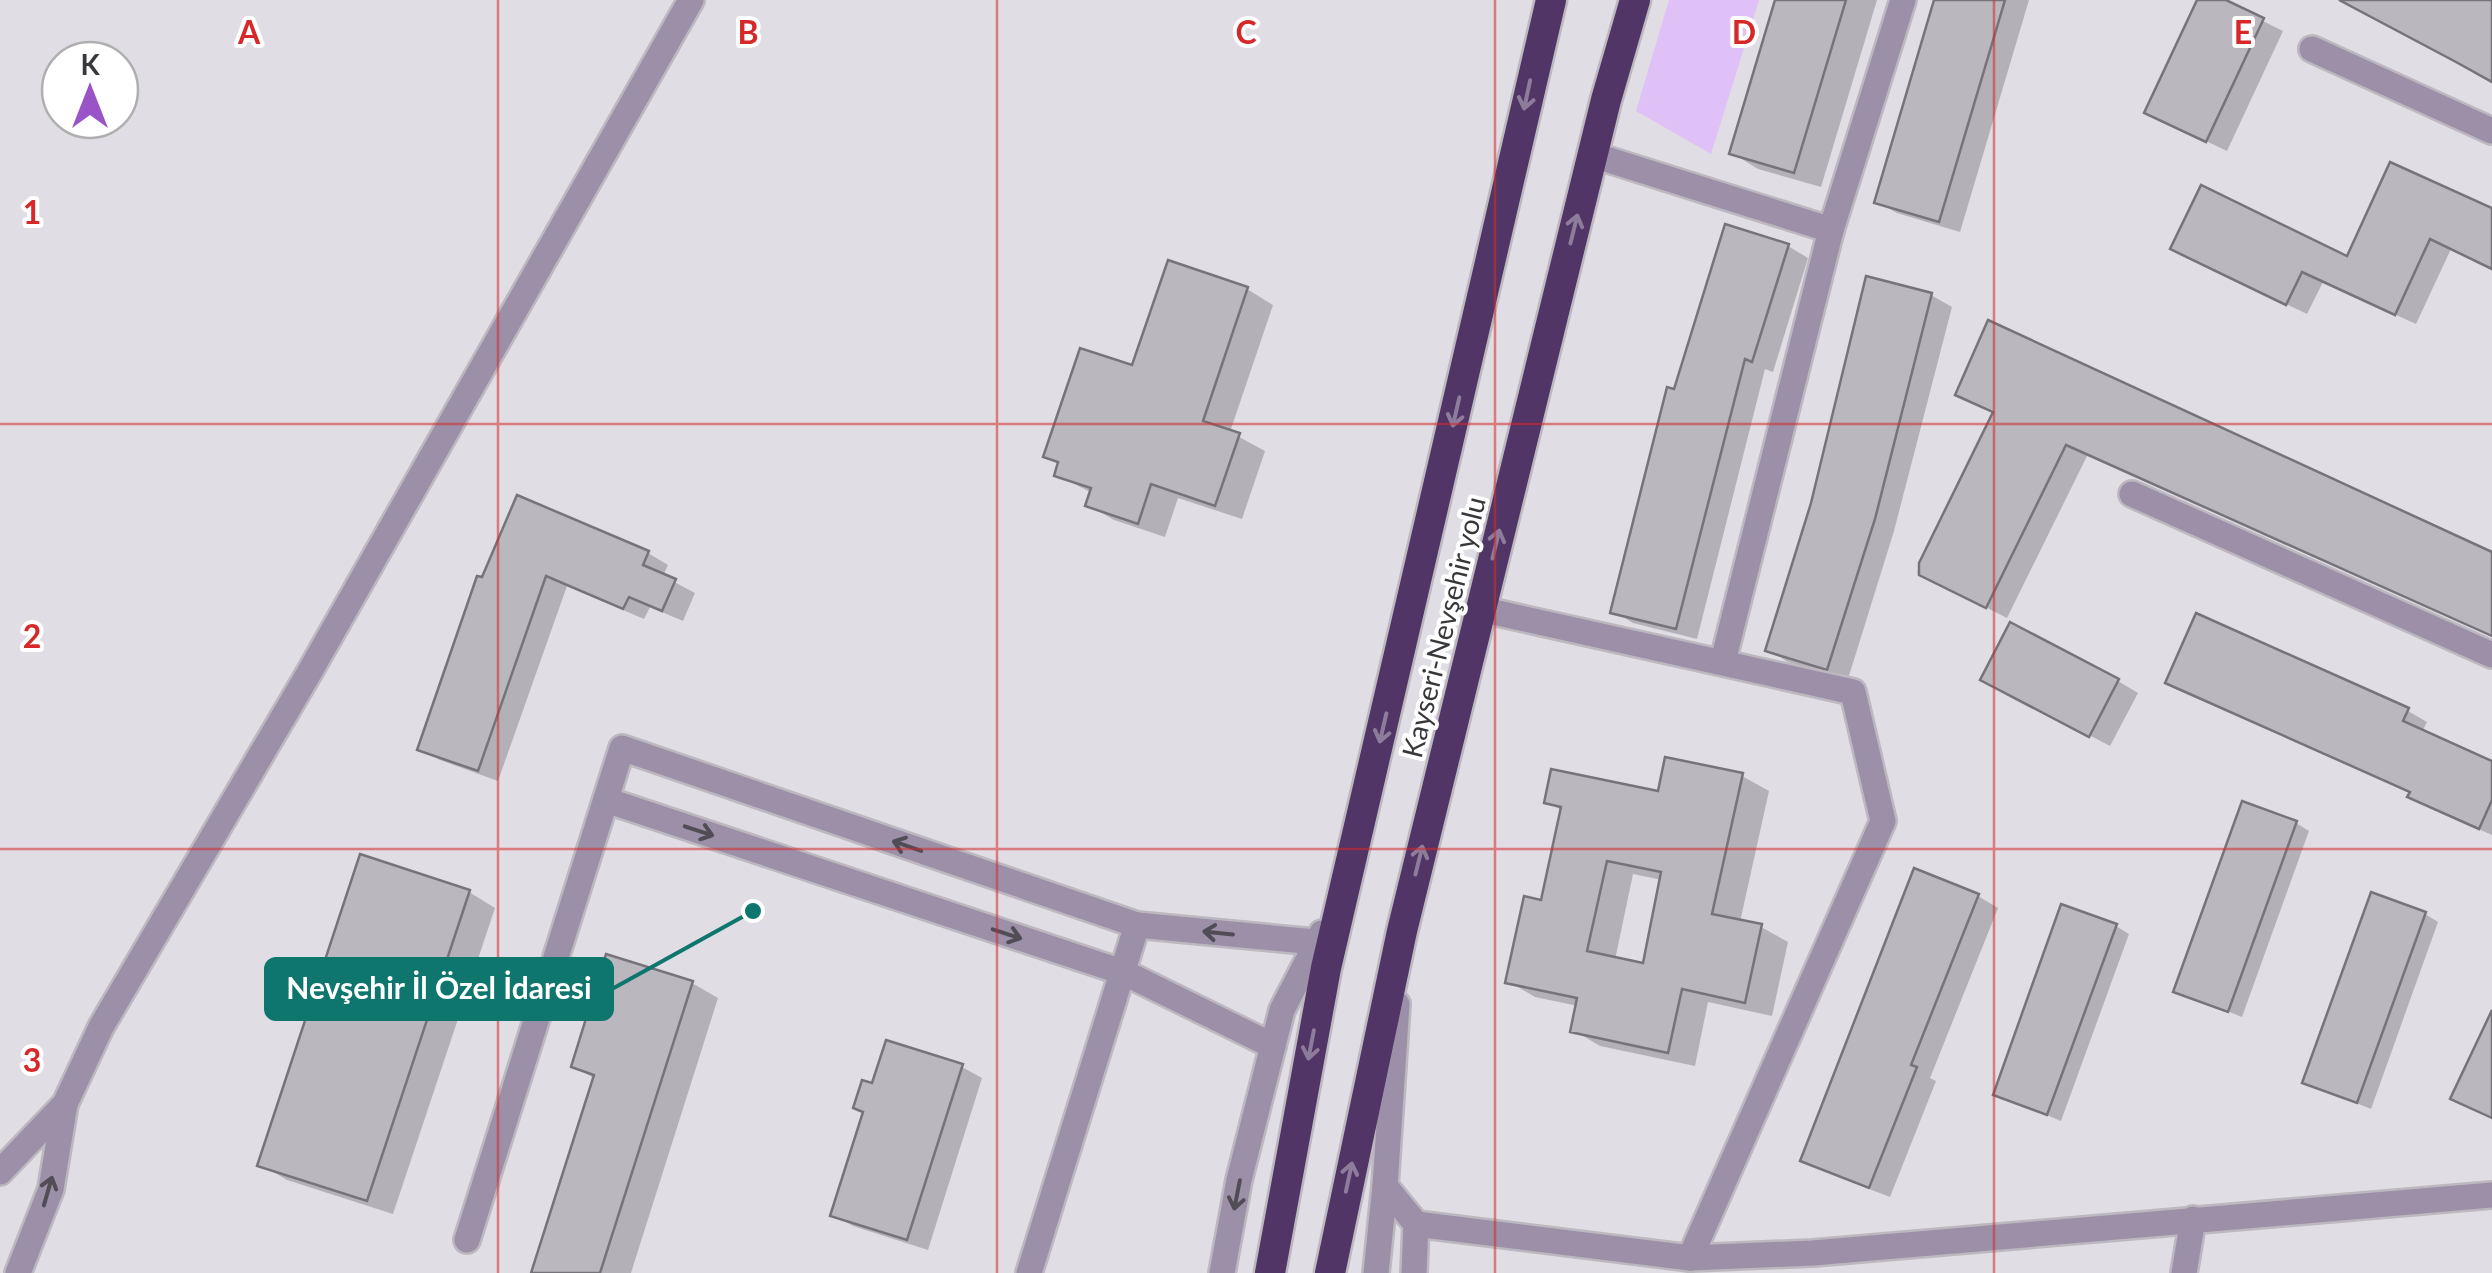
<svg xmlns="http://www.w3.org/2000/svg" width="2492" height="1273" font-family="Lato,sans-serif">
	<rect width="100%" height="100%" fill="#e1dde5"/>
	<path fill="#dfc1f7" d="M1669 0H1759L1711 154 1636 111Z"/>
	<g fill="#0003" fill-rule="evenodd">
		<path d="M1777 0H1877L1821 187 1758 169 1732 153Z"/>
		<path d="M1936 0H2029L1960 232 1897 213 1877 202Z"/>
		<path d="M2199 0H2220L2283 31 2227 151 2168 123Z"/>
		<path d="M2492 211V269L2451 249 2416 324 2323 282 2307 314 2194 260 2348 259Z"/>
		<path d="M1788 246 1808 258 1773 372 1765 369 1697 639 1633 623 1613 611 1676 392Z"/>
		<path d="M1868 279 1931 295 1952 307 1894 531 1848 679 1788 662 1768 650 1813 504Z"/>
		<path d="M1247 289 1273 305 1230 432 1265 451 1242 519 1178 498 1165 537 1114 520 1088 505 1092 493 1057 475 1060 464 1046 456 1134 369Z"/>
		<path d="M1958 394 2492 555V636L2088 454 2007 618 1917 572 1995 413Z"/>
		<path d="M648 553 668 565 663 576 695 593 683 621 650 607 644 619 567 586 498 781 440 760 420 748 479 579Z"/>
		<path d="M2118 681 2138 693 2110 746 2003 690Z"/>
		<path d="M2187 693 2408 711 2427 722 2422 732 2492 763V835L2429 807 2410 796 2412 793Z"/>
		<path d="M1742 776 1769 791 1740 922 1761 927 1788 942 1772 1016 1708 1002 1695 1066 1600 1046 1573 1030 1578 1006 1535 997 1508 981 1543 903 1563 811 1547 802 1660 794ZM1633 874 1662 880 1645 966 1615 960Z"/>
		<path d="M2296 823 2309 831 2242 1017 2176 991Z"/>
		<path d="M469 892 495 908 393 1214 287 1180 260 1164Z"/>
		<path d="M1978 896 1998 908 1930 1078 1936 1081 1890 1197 1823 1171 1803 1160Z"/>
		<path d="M2425 914 2438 922 2371 1109 2305 1082Z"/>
		<path d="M2116 926 2129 934 2061 1121 1996 1094Z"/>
		<path d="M692 983 718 998 631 1273H534L595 1079 574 1066Z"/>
		<path d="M962 1067 982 1078 928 1250 853 1226 833 1215 873 1086Z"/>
	</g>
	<g fill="#bbb7bf" stroke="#77737a" stroke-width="2.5" fill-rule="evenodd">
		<path d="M1775 0H1846L1794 173 1729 154Z"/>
		<path d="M1934 0H2005L1939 222 1874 203Z"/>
		<path d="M2197 0H2226L2264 18 2206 142 2144 113Z"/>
		<path d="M2339 0H2492V82L2456 62Z"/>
		<path d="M2390 162 2492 208V269L2430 239 2395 315 2302 272 2286 305 2170 249 2201 185 2347 256Z"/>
		<path d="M1725 224 1789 244 1752 362 1745 359 1676 629 1610 613 1667 387 1674 389Z"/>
		<path d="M1168 260 1248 287 1203 421 1240 433 1215 506 1151 484 1138 524 1085 506 1091 488 1054 476 1058 462 1043 457 1080 348 1132 365Z"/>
		<path d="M1866 276 1932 293 1875 519 1827 670 1765 651 1811 503Z"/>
		<path d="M1988 320 2492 552V636L2066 445 1986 608 1919 575V563L1993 412 1955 395Z"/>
		<path d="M517 495 649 551 643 565 676 579 662 611 629 597 623 609 546 576 478 771 417 750 477 576 482 577Z"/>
		<path d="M2196 613 2409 708 2403 721 2492 761V800L2479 829 2407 797 2410 792 2165 683Z"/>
		<path d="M2010 622 2119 679 2089 737 1980 680Z"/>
		<path d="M1665 757 1743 773 1712 914 1762 924 1745 1003 1682 989 1668 1053 1570 1032 1577 998 1505 983 1524 896 1541 900 1561 807 1544 803 1551 769 1658 791ZM1607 861 1661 872 1643 963 1587 951Z"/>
		<path d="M2242 801 2297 821 2228 1012 2173 992Z"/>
		<path d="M360 854 470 890 367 1201 257 1166Z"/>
		<path d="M1914 868 1979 894 1911 1065 1917 1067 1869 1188 1800 1161Z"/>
		<path d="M2371 892 2426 912 2357 1103 2302 1083Z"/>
		<path d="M2061 904 2117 924 2047 1115 1993 1095Z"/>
		<path d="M606 954 693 981 600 1273H531L594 1075 571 1067Z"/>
		<path d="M2492 1010V1118L2450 1099Z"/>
		<path d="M886 1040 963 1064 907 1240 830 1216 863 1112 853 1108 862 1080 872 1083Z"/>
	</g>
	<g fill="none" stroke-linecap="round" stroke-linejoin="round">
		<defs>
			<g id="minor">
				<path d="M2312 49 2492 131"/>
				<path d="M1593 155 1831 230"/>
				<path d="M2132 494 2492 655"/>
				<path d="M1480 609 1853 692 1883 821 1690 1258"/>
				<path d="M1723 661 1831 230 1903 0"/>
				<path d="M606 800 1125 973 1273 1046"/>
				<path d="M0 1172 65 1104"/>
				<path d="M1385 1186 1416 1224 1414 1273"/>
				<path d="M1416 1224 1690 1258 1813 1253 2492 1195"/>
				<path d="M467 1240 622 748 1137 925 1315 942"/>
				<path d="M18 1273 51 1189 65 1104 101 1027 309 673 691 0"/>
				<path d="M1029 1273 1137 925"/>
				<path d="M1222 1273 1239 1180 1282 1010 1322 933"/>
				<path d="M1376 1273 1385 1186 1397 1004"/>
				<path d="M2184 1273 2193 1219"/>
			</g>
			<g id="highway">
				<path d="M1270 1273 1326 968 1551 0"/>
				<path d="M1330 1273 1402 931 1606 100 1635 0"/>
			</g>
		</defs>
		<use href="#minor" stroke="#bcb8bf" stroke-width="30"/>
		<use href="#highway" stroke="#bcb8bf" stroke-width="35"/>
		<use href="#minor" stroke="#9c8fa8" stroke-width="25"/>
		<use href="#highway" stroke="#513566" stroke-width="30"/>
	</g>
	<defs><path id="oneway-shaft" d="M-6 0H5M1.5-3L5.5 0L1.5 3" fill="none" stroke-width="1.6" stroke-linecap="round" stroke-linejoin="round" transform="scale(2.5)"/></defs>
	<g stroke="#8e7c9c">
		<use href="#oneway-shaft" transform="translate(1527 95) rotate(102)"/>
		<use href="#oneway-shaft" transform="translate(1574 229) rotate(-76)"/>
		<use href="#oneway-shaft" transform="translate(1456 412) rotate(103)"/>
		<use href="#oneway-shaft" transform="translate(1496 544) rotate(-76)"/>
		<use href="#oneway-shaft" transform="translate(1383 728) rotate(103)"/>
		<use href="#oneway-shaft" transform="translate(1419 860) rotate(-76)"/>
		<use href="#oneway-shaft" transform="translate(1311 1045) rotate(101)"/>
		<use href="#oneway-shaft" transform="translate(1349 1177) rotate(-78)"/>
	</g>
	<g stroke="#514d56">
		<use href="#oneway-shaft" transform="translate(699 831) rotate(18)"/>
		<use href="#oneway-shaft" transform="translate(907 846) rotate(-161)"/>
		<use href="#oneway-shaft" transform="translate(1218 933) rotate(-174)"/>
		<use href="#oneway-shaft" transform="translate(1007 934) rotate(18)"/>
		<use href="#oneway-shaft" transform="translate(48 1191) rotate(-74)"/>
		<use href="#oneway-shaft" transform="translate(1237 1195) rotate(101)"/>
	</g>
	<path fill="none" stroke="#d62828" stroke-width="2.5" stroke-opacity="0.55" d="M498 0V1273M997 0V1273M1495 0V1273M1994 0V1273M0 424H2492M0 849H2492"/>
	<g text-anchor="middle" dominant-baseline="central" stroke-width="8" stroke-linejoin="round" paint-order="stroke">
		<g font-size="28" fill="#38373a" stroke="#fff">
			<text transform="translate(1443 627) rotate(-76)">Kayseri-Nevşehir yolu</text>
		</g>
	</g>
	<g font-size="32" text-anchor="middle" font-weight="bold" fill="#d62828" stroke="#fff" stroke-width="8" stroke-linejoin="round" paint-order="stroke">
		<text x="249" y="44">A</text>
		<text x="748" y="44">B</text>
		<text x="1246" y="44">C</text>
		<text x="1744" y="44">D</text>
		<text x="2243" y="44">E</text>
		<text x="32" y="224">1</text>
		<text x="32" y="648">2</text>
		<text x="32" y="1072">3</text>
	</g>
	<path fill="none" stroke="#0f766e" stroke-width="4" d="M753 911L612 989"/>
	<circle fill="#0f766e" stroke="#fff" stroke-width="4" cx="753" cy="911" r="10"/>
	<rect fill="#0f766e" stroke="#0f766e" stroke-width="4" x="266" y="959" width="346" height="60" rx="10"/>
	<g font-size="30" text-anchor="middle" font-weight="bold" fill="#fff">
		<text x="439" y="999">Nevşehir İl Özel İdaresi</text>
	</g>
	<g transform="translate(90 90)"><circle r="48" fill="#ffffff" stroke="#afafb0" stroke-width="2.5"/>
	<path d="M0-8L18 38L0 25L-18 38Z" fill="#9954c8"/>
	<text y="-15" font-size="28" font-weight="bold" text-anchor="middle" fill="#38373a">K</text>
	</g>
</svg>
